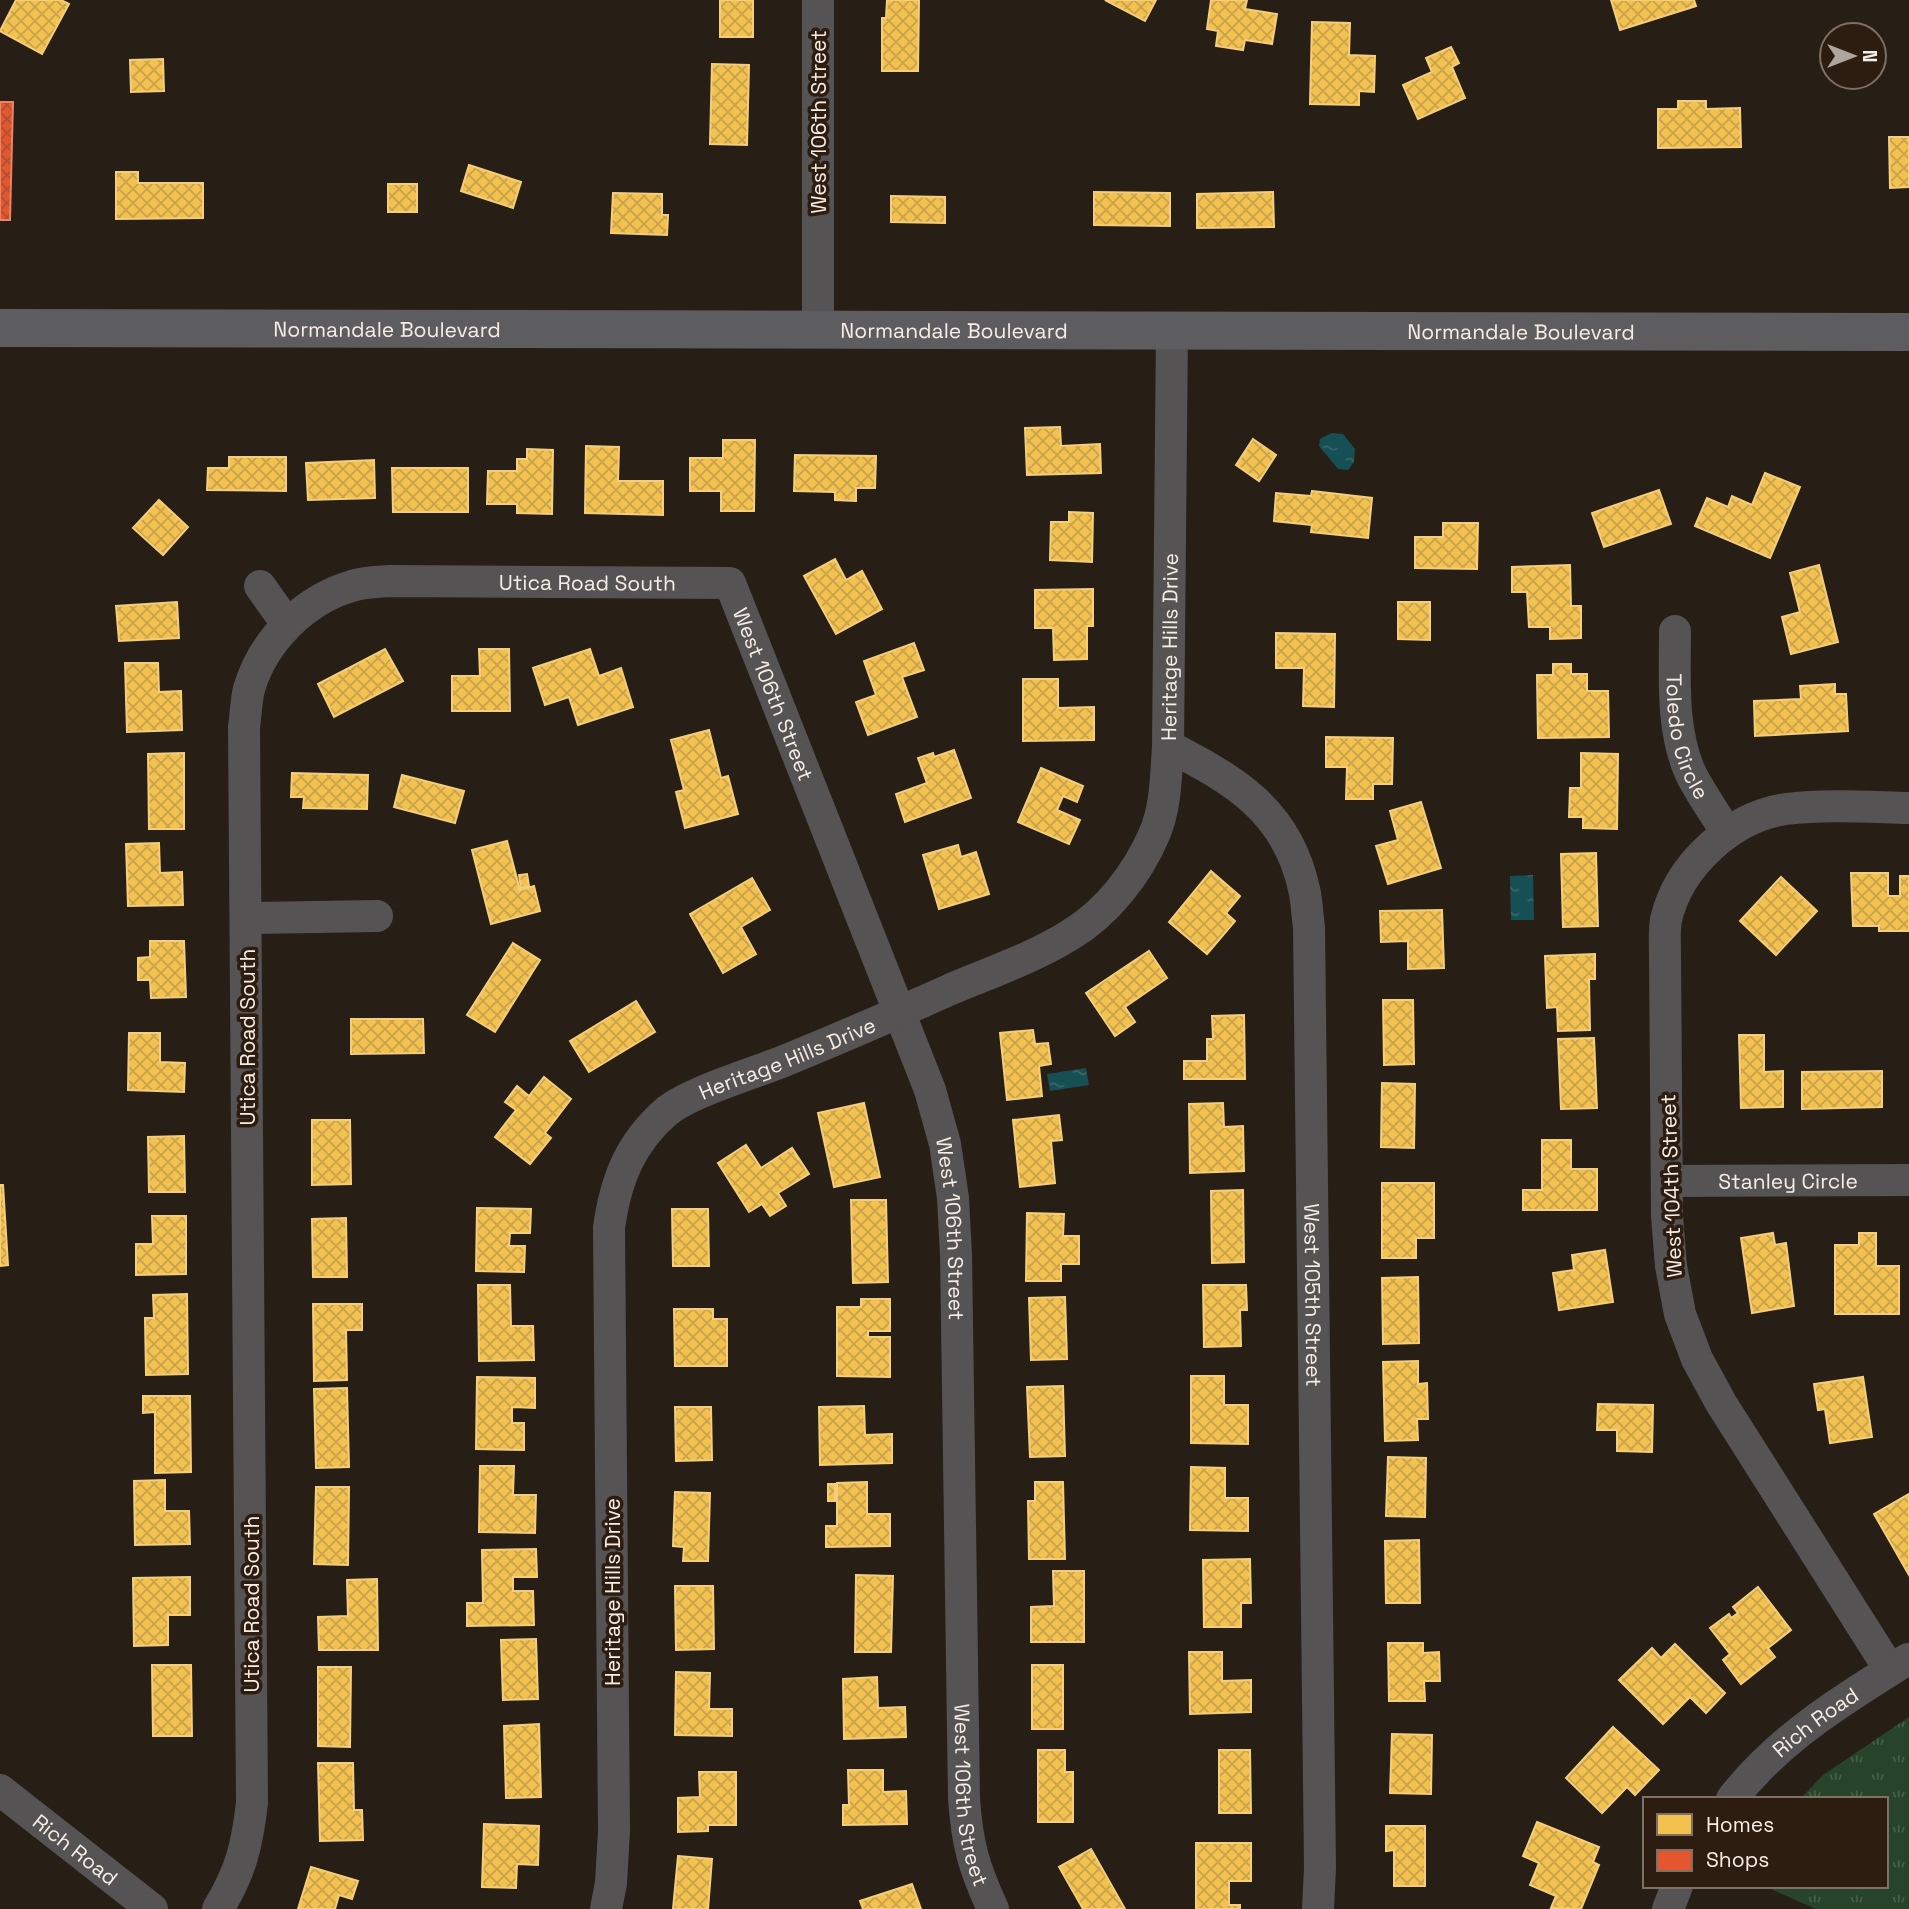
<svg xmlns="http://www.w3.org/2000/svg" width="1909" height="1909" font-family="'Space Grotesk',sans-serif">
	<defs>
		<pattern id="grass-tufts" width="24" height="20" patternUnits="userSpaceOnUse" patternTransform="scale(1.75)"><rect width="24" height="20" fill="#27442a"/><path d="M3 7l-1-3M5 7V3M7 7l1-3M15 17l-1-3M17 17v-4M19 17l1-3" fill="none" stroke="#475f49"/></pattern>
		<pattern id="water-ripples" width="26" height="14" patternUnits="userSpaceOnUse" patternTransform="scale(1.75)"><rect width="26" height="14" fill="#164f54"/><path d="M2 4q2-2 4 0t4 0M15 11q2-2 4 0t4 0" fill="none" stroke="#39696c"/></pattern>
		<pattern id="homes-cross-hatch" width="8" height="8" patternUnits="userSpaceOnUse" patternTransform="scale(1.75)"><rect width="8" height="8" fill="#f2c14e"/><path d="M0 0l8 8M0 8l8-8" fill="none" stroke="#c8a24c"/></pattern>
		<pattern id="shops-cross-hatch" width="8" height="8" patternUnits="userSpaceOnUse" patternTransform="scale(1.75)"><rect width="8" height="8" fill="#e4572e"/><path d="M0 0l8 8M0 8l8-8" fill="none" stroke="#ae5136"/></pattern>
	</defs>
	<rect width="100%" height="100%" fill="#271e16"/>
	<path fill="url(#grass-tufts)" d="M1909 1717V1909H1816L1764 1886H1886V1799H1800L1823 1775Z"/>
	<g fill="url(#water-ripples)">
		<path d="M1331 433 1343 434 1355 449 1354 462 1348 470 1338 469 1319 446 1320 439Z"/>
		<path d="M1533 875 1534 920H1511L1510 876Z"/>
		<path d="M1086 1068 1089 1085 1050 1091 1047 1074Z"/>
	</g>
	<g fill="url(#homes-cross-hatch)" stroke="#f4ce7b" stroke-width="2">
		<path d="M16 0H61L69 4 42 54 0 31Z"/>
		<rect x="720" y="0" width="33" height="37"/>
		<path d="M887 0H919L918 71H882V18H886Z"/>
		<path d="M1105 0H1156L1145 21Z"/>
		<path d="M1211 0H1247L1245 9 1277 14 1272 44 1245 40 1243 50 1216 46 1218 31 1207 29Z"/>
		<path d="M1611 0H1694L1696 6 1620 30Z"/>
		<path d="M1312 22 1350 23 1349 55 1375 56 1374 92 1359 91V105L1310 104Z"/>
		<path d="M1451 47 1459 63 1452 67 1465 98 1418 119 1403 85 1432 72 1426 58Z"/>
		<path d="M163 59 164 91 131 92 130 60Z"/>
		<path d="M712 64 749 65 747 145 710 144Z"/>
		<path d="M1678 101H1706V109L1740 108 1741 147 1658 148V109H1678Z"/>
		<path d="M1889 137H1909V187L1890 188Z"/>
		<path d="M469 165 521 182 513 208 461 191Z"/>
		<path d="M116 172H138V183H203V218L116 219Z"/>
		<rect x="388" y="184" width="29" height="28"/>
		<path d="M1094 192 1170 193V226L1094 225Z"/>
		<path d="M1273 192 1274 227 1197 228V194Z"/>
		<path d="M613 193 662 194V215H668L667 235 611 233Z"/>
		<path d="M891 196 945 197V223L891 222Z"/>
		<path d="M1060 427 1061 446 1100 444 1101 473 1027 475 1025 428Z"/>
		<path d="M1253 439 1276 455 1259 481 1236 465Z"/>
		<path d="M723 440H755L754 511H721V491H690V458H723Z"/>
		<path d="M586 446 619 447 618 481H663V515L585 513Z"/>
		<path d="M527 449 553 450 552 514 517 513V504H487L488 471H517V459H527Z"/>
		<path d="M795 455 876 456 875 488H856V501L835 500V492L794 491Z"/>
		<path d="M229 457H286V491L207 490 208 468H229Z"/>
		<path d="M374 460 375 498 308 500 306 463Z"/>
		<path d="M392 468H468V512H393Z"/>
		<path d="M1765 473 1800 487 1770 558 1695 526 1707 498 1728 507 1732 496 1752 505Z"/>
		<path d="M1659 490 1671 524 1604 547 1592 513Z"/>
		<path d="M1312 491 1372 498 1368 538 1311 532 1312 525 1274 521 1276 493 1311 496Z"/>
		<path d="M159 500 188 527 163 555 133 528Z"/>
		<path d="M1069 512 1093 513 1092 562 1050 560 1051 522H1069Z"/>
		<path d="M1443 523H1478L1477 569 1415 568V537H1443Z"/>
		<path d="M835 559 846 580 862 571 882 609 836 634 804 576Z"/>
		<path d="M1570 565 1571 606H1581V638L1550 639V627H1529L1527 592H1512V567Z"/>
		<path d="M1819 565 1838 642 1791 654 1782 617 1800 612 1790 573Z"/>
		<path d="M1093 589V626H1087V659L1054 660 1053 628H1035V590Z"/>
		<path d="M177 602 179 638 119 641 116 606Z"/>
		<path d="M1398 602H1430V640L1398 639Z"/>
		<path d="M1276 633 1335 634 1334 707 1303 706 1304 668H1276Z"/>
		<path d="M914 643 924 670 902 677 917 717 868 735 856 702 876 695 864 661Z"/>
		<path d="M385 649 403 681 334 717 318 684Z"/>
		<path d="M479 649H509L510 711H452V676H480Z"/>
		<path d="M590 649 599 676 621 668 633 707 578 725 569 697 545 705 533 668Z"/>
		<path d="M125 663H158L159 692 181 691 182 730 127 732Z"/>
		<path d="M1553 664H1571V674H1587V691H1608L1609 737 1538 738 1537 675H1553Z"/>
		<path d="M1023 679H1058V708L1094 707V740L1023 741Z"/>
		<path d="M1835 684V694H1846L1848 731 1755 736 1754 701 1801 699 1800 686Z"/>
		<path d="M709 730 721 778 728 776 738 814 685 828 676 792 684 790 671 740Z"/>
		<path d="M1326 737 1393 738 1392 784H1373V799H1346L1347 767H1326Z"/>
		<path d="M954 750 971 798 905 822 896 794 927 783 918 758 933 753 934 757Z"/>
		<path d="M184 753V829H149L148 754Z"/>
		<path d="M1581 753 1618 754 1617 829 1583 828V817H1569L1570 788H1581Z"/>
		<path d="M1041 768 1083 786 1077 802 1063 796 1057 810 1080 820 1069 844 1018 822Z"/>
		<path d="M292 773 368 775 367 809 303 808 304 797H291Z"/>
		<path d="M402 775 464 791 455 823 394 807Z"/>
		<path d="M1421 802 1441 868 1388 884 1376 846 1398 840 1390 811Z"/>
		<path d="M507 841 520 890 534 886 540 911 491 924 472 850Z"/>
		<path d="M159 843 160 873 182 872 183 905 128 906 126 844Z"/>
		<path d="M958 845 961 857 976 852 989 894 939 909 923 855Z"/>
		<path d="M1596 853 1598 926 1563 927 1561 854Z"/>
		<path d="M1211 871 1240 896 1226 913 1235 921 1207 954 1169 922Z"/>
		<path d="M1851 873H1888V896H1900V876H1909V931H1879V926H1853Z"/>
		<path d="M527 874 529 886 521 888 519 875Z"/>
		<path d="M1781 877 1817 911 1776 955 1740 921Z"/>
		<path d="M752 878 770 910 741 927 756 954 723 973 690 914Z"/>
		<path d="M1442 910 1444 968 1408 969V941L1381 942 1380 911Z"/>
		<path d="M150 941H184L186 997 151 998 150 980H138V958L150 957Z"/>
		<path d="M513 943 540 960 495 1032 467 1015Z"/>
		<path d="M1149 951 1167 978 1125 1007 1135 1022 1115 1036 1086 993Z"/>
		<path d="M1595 954V979H1589L1590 1030 1558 1031 1557 1007 1547 1008 1545 956Z"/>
		<path d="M1383 1000H1413L1414 1064 1384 1065Z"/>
		<path d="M636 1001 655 1032 589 1072 570 1041Z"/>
		<path d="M1244 1015 1245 1079H1184V1061H1207V1039H1213L1212 1016Z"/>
		<path d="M351 1019H423L424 1053 351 1054Z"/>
		<path d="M1033 1030 1035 1044 1048 1043 1051 1064 1039 1066 1042 1096 1007 1100 1000 1033Z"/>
		<path d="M129 1033H160V1062L185 1063 184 1092 128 1090Z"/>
		<path d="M1739 1035H1764V1072L1783 1071V1107L1741 1108Z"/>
		<path d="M1594 1038 1597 1108 1561 1109 1558 1039Z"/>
		<path d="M1882 1071V1107L1802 1109V1072Z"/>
		<path d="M544 1077 571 1099 545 1133 551 1138 530 1164 495 1137 516 1110 505 1102 517 1086 529 1096Z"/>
		<path d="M1382 1083 1415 1084 1414 1148 1381 1147Z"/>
		<path d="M864 1103 880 1177 834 1187 818 1113Z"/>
		<path d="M1223 1103 1224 1127 1243 1126 1244 1171 1190 1173 1189 1104Z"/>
		<path d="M1059 1115 1062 1140 1051 1141 1055 1183 1020 1187 1013 1120Z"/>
		<path d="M312 1120H350L351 1184 312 1185Z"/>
		<path d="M184 1136 185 1192H149L148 1137Z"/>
		<path d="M1542 1140H1571V1169H1597V1210H1523V1190H1542Z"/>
		<path d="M746 1145 761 1168 792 1148 809 1174 778 1193 786 1206 770 1216 762 1204 749 1212 718 1163Z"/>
		<path d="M1382 1183H1434V1238H1416V1258H1382Z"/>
		<path d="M0 1185H3L8 1265 0 1266Z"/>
		<path d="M1243 1190 1244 1262 1212 1263 1211 1191Z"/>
		<path d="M851 1200H886L888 1282 853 1283Z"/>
		<path d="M477 1208 531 1209 530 1233H510L509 1246H525L524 1272 476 1271Z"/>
		<path d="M672 1209H708L709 1266H673Z"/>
		<path d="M1027 1213 1064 1214 1063 1236H1079V1264H1061V1281H1026Z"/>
		<path d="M152 1216H186V1274L136 1275V1244H153Z"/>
		<path d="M346 1218 347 1277H313L312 1219Z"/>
		<path d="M1773 1233 1775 1245 1786 1243 1794 1306 1752 1313 1741 1238Z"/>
		<path d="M1859 1233H1876V1266H1899V1314H1835V1245H1859Z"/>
		<path d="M1605 1250 1613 1302 1559 1310 1553 1273 1574 1270 1572 1255Z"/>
		<path d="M1418 1277 1419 1343 1383 1344 1382 1278Z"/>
		<path d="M478 1285H510L511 1326H533L534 1360 479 1361Z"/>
		<path d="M1203 1285H1246L1247 1310H1240L1241 1346 1204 1347Z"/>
		<path d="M187 1294 188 1374 146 1375 145 1318H154L153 1295Z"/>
		<path d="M1065 1297 1067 1359 1031 1360 1029 1298Z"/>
		<path d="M861 1299H890V1331H868V1337H890V1377L837 1376V1307H861Z"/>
		<path d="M313 1304H362V1330H346L347 1380 314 1381Z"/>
		<path d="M674 1309H713V1319H727V1366H675Z"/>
		<path d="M1418 1361V1384L1427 1383 1428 1419H1417L1418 1440 1385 1441 1383 1362Z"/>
		<path d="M1191 1376H1224V1405H1248V1444L1191 1443Z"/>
		<path d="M477 1377 535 1378V1408L512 1407V1423H524V1450L476 1449Z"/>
		<path d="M1863 1377 1872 1437 1830 1443 1825 1409 1818 1410 1814 1384Z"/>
		<path d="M1063 1386 1065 1456 1030 1457 1027 1387Z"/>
		<path d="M347 1388 349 1467 316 1468 314 1389Z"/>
		<path d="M143 1396H190L191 1472 155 1473V1412L143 1413Z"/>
		<path d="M1598 1404 1653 1405 1652 1452 1617 1451V1430H1597Z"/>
		<path d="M864 1406 865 1435 892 1434V1463L820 1465 819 1407Z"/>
		<path d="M675 1407H711L712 1460 676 1461Z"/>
		<path d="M1388 1457 1426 1458 1425 1517 1386 1516Z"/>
		<path d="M480 1466H514L513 1495H536L535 1533 479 1532Z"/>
		<path d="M1191 1467 1225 1468V1498H1248V1531L1190 1530Z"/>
		<path d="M165 1480V1511H189L190 1544 135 1545 134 1481Z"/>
		<path d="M867 1482V1514H890V1546L826 1547V1526H837V1483Z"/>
		<path d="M1035 1482H1063L1065 1559H1029L1028 1501H1035Z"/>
		<rect x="828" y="1484" width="7" height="17"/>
		<path d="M316 1487H349L348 1565 314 1564Z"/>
		<path d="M675 1492 710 1493 708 1561H683L684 1547 673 1546Z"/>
		<path d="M1909 1494V1575L1874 1514Z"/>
		<path d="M1419 1540 1420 1603H1386L1385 1541Z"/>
		<path d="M536 1549 537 1577H513V1591H533L534 1625 467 1626V1603H483L482 1550Z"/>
		<path d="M1250 1559 1251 1603H1241V1627H1204L1203 1560Z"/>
		<path d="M1053 1571H1084V1642H1031V1607L1054 1606Z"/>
		<path d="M856 1575 893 1576 891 1652H855Z"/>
		<path d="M190 1577V1615H168V1645L134 1646 133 1578Z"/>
		<path d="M377 1579 378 1650H319L318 1617 348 1616 347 1580Z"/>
		<path d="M675 1586H713L714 1649 676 1650Z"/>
		<path d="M1758 1587 1791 1630 1768 1648 1775 1657 1741 1684 1723 1660 1730 1654 1710 1628 1729 1614 1731 1618 1738 1613 1733 1607Z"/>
		<path d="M536 1639 538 1699 503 1700 501 1640Z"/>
		<path d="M1388 1643H1423V1653L1439 1652 1440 1681H1424L1425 1701H1389Z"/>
		<path d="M1675 1644 1725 1693 1706 1713 1690 1697 1663 1724 1619 1680 1652 1648 1661 1658Z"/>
		<path d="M1189 1652H1222V1681L1251 1680V1712L1190 1714Z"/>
		<path d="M152 1665H191L192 1736H153Z"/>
		<rect x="1032" y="1665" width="31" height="64"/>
		<path d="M318 1667H351L350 1747 318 1746Z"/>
		<path d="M676 1672 710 1673 709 1709H732V1736L675 1735Z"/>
		<path d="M877 1677 878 1708 905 1707 906 1737 844 1739 843 1679Z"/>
		<path d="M539 1724 541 1797 506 1798 504 1726Z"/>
		<path d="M1613 1727 1659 1770 1635 1795 1627 1787 1602 1813 1566 1778Z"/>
		<path d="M1392 1734 1432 1735 1431 1794 1390 1793Z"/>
		<path d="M1038 1750H1065V1772H1073V1822H1038Z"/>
		<path d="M1219 1750H1250L1251 1813H1219Z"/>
		<path d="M318 1763H353L354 1810H362L363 1840 320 1841Z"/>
		<path d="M848 1770H883V1792L906 1791 907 1824 843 1825V1805H849Z"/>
		<path d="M699 1772H736V1825H708V1831L678 1832V1798L700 1797Z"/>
		<path d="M1537 1822 1599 1847 1593 1862 1599 1865 1581 1909 1551 1908 1556 1896 1530 1885 1539 1863 1523 1856Z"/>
		<path d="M484 1824 539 1826 538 1865 517 1864 516 1888 482 1887Z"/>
		<path d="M1386 1826H1425V1886H1394V1850L1386 1851Z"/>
		<path d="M1196 1843H1251V1881H1229V1905H1240V1909H1196Z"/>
		<path d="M1091 1849 1125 1909H1083L1059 1867Z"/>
		<path d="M678 1856 712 1859 708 1909H673Z"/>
		<path d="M311 1867 358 1881 352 1899 339 1895 335 1909H298Z"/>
		<path d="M912 1884 921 1909H863L860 1901Z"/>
	</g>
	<path fill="url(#shops-cross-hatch)" stroke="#ea8465" stroke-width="2" d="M0 102H13L10 220H0Z"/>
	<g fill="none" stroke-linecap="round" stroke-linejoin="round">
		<g stroke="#555354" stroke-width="32">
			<path d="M818 0V329"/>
			<path d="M260 586 287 624"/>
			<path id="s1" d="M1675 631C1675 678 1671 728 1690 772 1700 793 1715 813 1727 833"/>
			<path id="s2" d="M1168 746C1234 780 1287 810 1304 889 1307 901 1307 914 1309 927L1320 1868 1318 1909"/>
			<path d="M246 918 377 916"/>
			<path id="s3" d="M1667 1181 1909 1180"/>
			<path d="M1890 1670 1721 1403 1697 1359 1680 1314 1671 1266 1667 1216 1665 957C1665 945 1664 931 1666 920 1678 866 1731 817 1786 809 1826 804 1868 807 1909 808"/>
			<path id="s4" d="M0 1790 152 1909"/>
			<path id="s5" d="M1732 1799C1778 1739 1844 1699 1908 1659"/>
			<path id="s6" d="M218 1909C241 1871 247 1846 252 1803L244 727C246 714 246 701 249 689 263 641 304 600 352 586 364 582 378 582 390 581L730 583 930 1090 945 1144 953 1198 956 1255 964 1798C967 1844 974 1868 993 1909"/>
			<path id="s7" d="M606 1909 611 1883 614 1831 609 1227C616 1179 630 1143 667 1111 689 1093 750 1074 779 1063 836 1040 893 1015 949 990 989 973 1033 958 1070 935 1107 913 1137 874 1154 835 1166 808 1166 775 1168 746L1172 329"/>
			<path d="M1668 1909 1677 1886"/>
		</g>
		<path stroke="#5d5c5e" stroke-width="38" id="s8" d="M0 328 1909 332"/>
	</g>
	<g text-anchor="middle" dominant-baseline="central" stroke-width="7" stroke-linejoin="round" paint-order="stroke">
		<g font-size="21" fill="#f8ede4" stroke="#2d1d10">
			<text transform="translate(818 122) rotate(-90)">West 106th Street</text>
			<text stroke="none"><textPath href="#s8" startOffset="387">Normandale Boulevard</textPath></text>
			<text stroke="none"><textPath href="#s8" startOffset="954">Normandale Boulevard</textPath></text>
			<text stroke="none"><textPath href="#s8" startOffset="1521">Normandale Boulevard</textPath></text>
			<text stroke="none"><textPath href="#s6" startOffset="1614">Utica Road South</textPath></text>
			<text stroke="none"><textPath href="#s7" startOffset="1578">Heritage Hills Drive</textPath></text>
			<text stroke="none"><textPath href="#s6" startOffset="1876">West 106th Street</textPath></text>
			<text stroke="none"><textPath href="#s1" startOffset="107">Toledo Circle</textPath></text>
			<text transform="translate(247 1037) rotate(-90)">Utica Road South</text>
			<text stroke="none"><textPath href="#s7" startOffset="947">Heritage Hills Drive</textPath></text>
			<text stroke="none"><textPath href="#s3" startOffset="121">Stanley Circle</textPath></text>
			<text transform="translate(1671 1186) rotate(-92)">West 104th Street</text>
			<text stroke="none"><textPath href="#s6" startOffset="2443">West 106th Street</textPath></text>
			<text stroke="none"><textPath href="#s2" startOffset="612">West 105th Street</textPath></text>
			<text transform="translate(612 1592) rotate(-90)">Heritage Hills Drive</text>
			<text transform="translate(251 1604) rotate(-90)">Utica Road South</text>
			<text stroke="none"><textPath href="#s5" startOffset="114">Rich Road</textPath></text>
			<text stroke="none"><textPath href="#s6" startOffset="3010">West 106th Street</textPath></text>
			<text stroke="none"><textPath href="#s4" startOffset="96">Rich Road</textPath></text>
		</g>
	</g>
	<rect x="1643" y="1797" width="245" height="91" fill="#2d1d10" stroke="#7e7065" stroke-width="2"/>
	<rect x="1657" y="1814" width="35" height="21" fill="#f2c14e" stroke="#7e7065" stroke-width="2"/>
	<text x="1706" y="1832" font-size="21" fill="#f8ede4">Homes</text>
	<rect x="1657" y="1850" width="35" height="21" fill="#e4572e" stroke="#7e7065" stroke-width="2"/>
	<text x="1706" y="1867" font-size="21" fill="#f8ede4">Shops</text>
	<g transform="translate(1853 56) rotate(90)"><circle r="33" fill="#2d1d10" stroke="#7e7065" stroke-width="2"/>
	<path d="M0-5L12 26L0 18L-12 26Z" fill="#afa59c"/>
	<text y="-10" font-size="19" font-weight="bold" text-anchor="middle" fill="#f8ede4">N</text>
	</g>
</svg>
